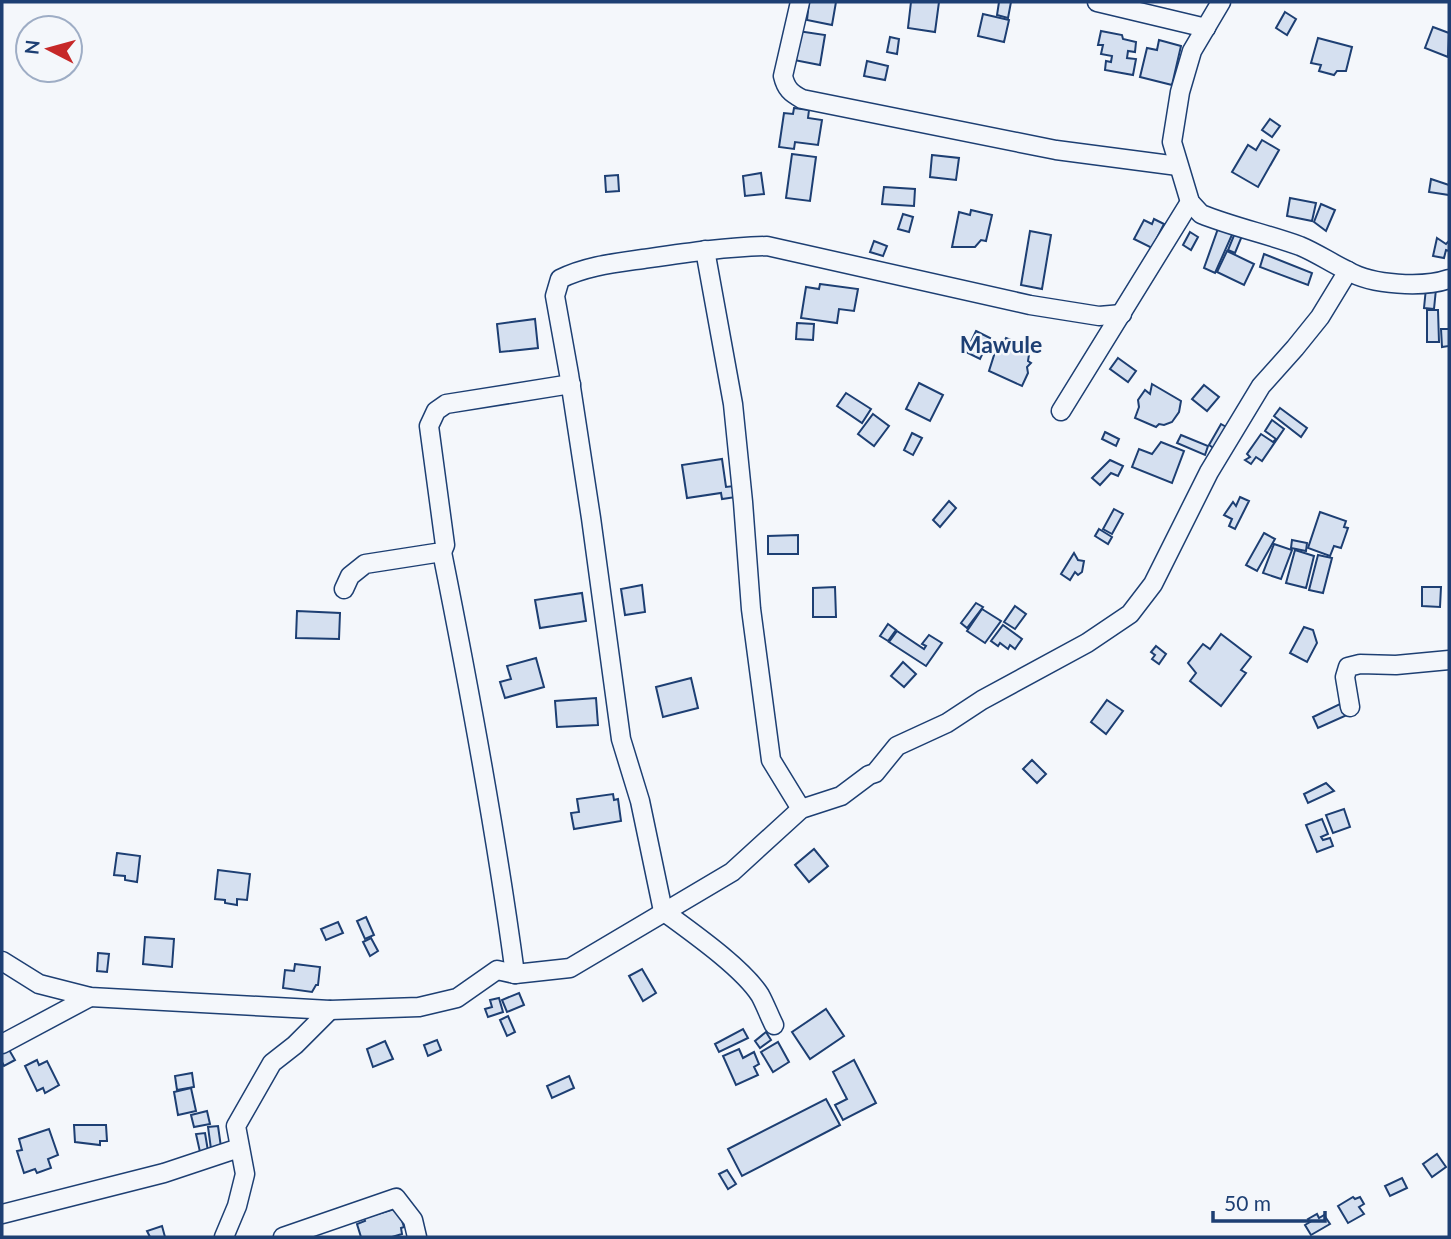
<svg xmlns="http://www.w3.org/2000/svg" width="1451" height="1239" font-family="Lato,sans-serif">
	<rect width="100%" height="100%" fill="#f4f7fb"/>
	<g fill="#d5e0f0" stroke="#1d3f73" stroke-width="2">
		<path d="M809 2H836L832 25 807 20Z"/>
		<path d="M911 2H939L935 32 908 28Z"/>
		<path d="M999 2H1011L1008 18 997 15Z"/>
		<path d="M1285 12 1296 19 1287 35 1276 28Z"/>
		<path d="M983 14 1009 20 1004 42 978 36Z"/>
		<path d="M1433 27 1449 33 1448 57 1425 48Z"/>
		<path d="M798 31 825 35 820 65 794 60Z"/>
		<path d="M1101 31 1122 35 1123 39 1136 42 1135 52 1128 51 1127 58 1136 59 1133 75 1105 70 1106 61 1111 62 1112 56 1101 54 1103 45H1098Z"/>
		<path d="M890 37 899 39 897 54 887 52Z"/>
		<path d="M1318 38 1352 47 1346 71H1337L1334 75 1319 71 1321 65 1311 63Z"/>
		<path d="M1159 40 1181 46 1172 85 1140 77 1147 48 1157 50Z"/>
		<path d="M867 61 888 66 885 80 864 76Z"/>
		<path d="M794 108 809 110 808 118 822 120 818 145 795 142 794 149 779 147 784 113 793 114Z"/>
		<path d="M1270 119 1280 126 1272 137 1262 130Z"/>
		<path d="M1262 140 1279 150 1258 187 1232 172 1248 145 1256 150Z"/>
		<path d="M792 154 816 157 810 201 786 198Z"/>
		<path d="M932 155 959 158 956 180 930 177Z"/>
		<path d="M761 173 764 194 745 196 743 176Z"/>
		<path d="M618 175 619 191 606 192 605 176Z"/>
		<path d="M1431 179 1449 185V195L1429 192Z"/>
		<path d="M884 187 915 189 914 206 882 204Z"/>
		<path d="M1290 198 1316 203 1312 221 1287 216Z"/>
		<path d="M1321 204 1335 210 1326 231 1314 222Z"/>
		<path d="M971 210 992 215 986 241 981 240 975 247H952L959 212 970 215Z"/>
		<path d="M903 214 913 217 909 232 898 229Z"/>
		<path d="M1154 219 1164 224 1152 248 1134 239 1144 220 1152 224Z"/>
		<path d="M1220 223 1235 228 1215 273 1204 268Z"/>
		<path d="M1237 228 1244 231 1235 253 1228 250Z"/>
		<path d="M1030 231 1051 235 1042 289 1021 285Z"/>
		<path d="M1190 232 1198 237 1191 250 1183 245Z"/>
		<path d="M1437 238 1446 244 1449 241V251L1446 250 1444 258 1433 256Z"/>
		<path d="M874 241 887 246 883 256 870 252Z"/>
		<path d="M1227 251 1254 264 1244 285 1217 272Z"/>
		<path d="M1264 254 1312 273 1308 285 1260 267Z"/>
		<path d="M820 284 858 289 854 311 839 309 837 323 801 318 806 287 819 289Z"/>
		<path d="M1426 288 1436 289 1434 309 1424 308Z"/>
		<path d="M1427 310H1438L1439 342H1427Z"/>
		<path d="M535 319 538 348 500 352 497 324Z"/>
		<path d="M797 323 814 324 813 340 796 339Z"/>
		<path d="M1441 329H1449V346L1442 347Z"/>
		<path d="M976 331 990 338 980 359 966 352Z"/>
		<path d="M1006 338 1030 348 1028 361 1031 363 1027 367 1028 373 1022 386 989 371 996 349 1000 351Z"/>
		<path d="M1118 358 1136 371 1128 382 1110 369Z"/>
		<path d="M919 383 943 395 930 421 906 409Z"/>
		<path d="M1152 384 1181 401 1179 412 1172 422 1164 425 1159 424 1156 427 1135 418 1139 407 1138 400 1145 390 1150 394Z"/>
		<path d="M1204 385 1219 397 1207 411 1192 399Z"/>
		<path d="M846 393 871 409 862 423 837 406Z"/>
		<path d="M1280 408 1307 428 1301 437 1274 416Z"/>
		<path d="M873 414 889 426 874 446 858 434Z"/>
		<path d="M1272 420 1284 429 1262 461 1256 457 1251 464 1245 460 1250 457 1247 454 1261 434 1273 442 1276 439 1265 431Z"/>
		<path d="M1221 424 1228 428 1215 449 1209 445Z"/>
		<path d="M1105 432 1119 439 1116 446 1102 439Z"/>
		<path d="M912 433 922 438 913 455 904 450Z"/>
		<path d="M1181 435 1208 446 1205 455 1177 443Z"/>
		<path d="M1161 442 1184 451 1172 483 1132 467 1139 449 1152 454Z"/>
		<path d="M722 459 726 487 734 486 736 497 722 499 721 493 687 498 682 465Z"/>
		<path d="M1110 460 1123 466 1118 476 1111 473 1100 485 1092 478Z"/>
		<path d="M1240 497 1249 501 1235 529 1229 526 1232 519 1224 515 1233 502 1236 506Z"/>
		<path d="M949 501 956 508 940 527 933 520Z"/>
		<path d="M1114 509 1123 514 1112 534 1103 529Z"/>
		<path d="M1320 512 1346 521 1344 527 1348 528 1341 548 1334 546 1330 556 1308 548Z"/>
		<path d="M1099 529 1112 537 1108 544 1095 536Z"/>
		<path d="M1264 533 1275 539 1257 571 1246 565Z"/>
		<path d="M798 535V554H768V536Z"/>
		<path d="M1292 540 1307 543 1306 551 1291 548Z"/>
		<path d="M1274 544 1292 550 1281 579 1263 573Z"/>
		<path d="M1295 550 1314 556 1306 588 1286 583Z"/>
		<path d="M1074 553 1078 560 1084 561 1082 572 1078 575 1075 572 1070 580 1061 574Z"/>
		<path d="M1318 555 1332 558 1323 593 1309 590Z"/>
		<path d="M642 585 645 612 625 615 621 589Z"/>
		<path d="M835 587 836 617H813V588Z"/>
		<path d="M1422 587H1441L1440 607 1422 606Z"/>
		<path d="M582 593 586 621 540 628 535 600Z"/>
		<path d="M976 603 983 607 967 628 961 623Z"/>
		<path d="M1015 606 1026 614 1015 629 1004 622Z"/>
		<path d="M982 609 1001 621 985 643 967 631Z"/>
		<path d="M297 611 340 613 339 639 296 638Z"/>
		<path d="M888 624 896 630 888 641 880 636Z"/>
		<path d="M1003 625 1022 639 1015 649 1010 645 1008 649 1000 643 998 646 991 641Z"/>
		<path d="M1304 627 1313 630 1317 643 1307 662 1290 653Z"/>
		<path d="M897 631 924 649 926 646 922 644 929 635 942 643 926 666 889 642Z"/>
		<path d="M1221 634 1251 657 1241 670 1246 673 1221 706 1190 681 1196 673 1188 663 1203 644 1210 649Z"/>
		<path d="M1156 646 1166 654 1159 664 1152 659 1155 655 1151 652Z"/>
		<path d="M536 658 544 687 505 698 500 682 511 679 507 666Z"/>
		<path d="M903 662 916 674 904 687 891 676Z"/>
		<path d="M691 678 698 708 663 717 656 687Z"/>
		<path d="M596 698 598 725 557 727 555 701Z"/>
		<path d="M1107 700 1123 711 1106 734 1091 722Z"/>
		<path d="M1342 703 1347 715 1318 728 1313 717Z"/>
		<path d="M1032 760 1046 774 1037 783 1023 769Z"/>
		<path d="M1326 783 1334 791 1308 803 1304 794Z"/>
		<path d="M613 794 614 800 618 799 621 821 574 829 571 813 579 812 577 799Z"/>
		<path d="M1344 809 1350 827 1333 833 1326 815Z"/>
		<path d="M1322 819 1328 834 1321 837 1323 840 1330 838 1333 846 1317 852 1306 825Z"/>
		<path d="M814 849 828 866 809 882 795 865Z"/>
		<path d="M117 853 140 856 137 882 125 880V876L114 875Z"/>
		<path d="M218 870 250 874 247 900 237 899V905L225 903V900L215 899Z"/>
		<path d="M366 917 374 935 365 939 357 921Z"/>
		<path d="M338 922 343 933 326 940 321 929Z"/>
		<path d="M145 937 174 939 172 967 143 964Z"/>
		<path d="M371 938 378 951 370 956 363 942Z"/>
		<path d="M98 953 109 954 107 972 97 971Z"/>
		<path d="M295 964 320 967 318 985H316L312 992 283 988 285 970 294 971Z"/>
		<path d="M642 969 656 993 643 1001 629 976Z"/>
		<path d="M519 993 524 1005 507 1012 502 1000Z"/>
		<path d="M499 998 503 1012 488 1017 485 1009 492 1007 490 1000Z"/>
		<path d="M826 1009 844 1036 810 1059 792 1032Z"/>
		<path d="M508 1016 515 1032 507 1036 500 1020Z"/>
		<path d="M743 1029 748 1038 719 1052 715 1044Z"/>
		<path d="M766 1032 771 1040 760 1048 755 1041Z"/>
		<path d="M437 1040 441 1050 428 1056 424 1045Z"/>
		<path d="M385 1041 393 1059 373 1067 367 1049Z"/>
		<path d="M778 1042 789 1062 773 1072 761 1052Z"/>
		<path d="M8 1048 15 1060 4 1066 2 1062V1051Z"/>
		<path d="M739 1049 743 1058 754 1052 759 1064 754 1067 758 1075 736 1085 723 1056Z"/>
		<path d="M37 1060 39 1065 47 1061 59 1085 45 1093 43 1088 37 1091 25 1066Z"/>
		<path d="M854 1060 876 1103 843 1120 835 1105 847 1099 833 1072Z"/>
		<path d="M192 1073 194 1087 177 1090 175 1076Z"/>
		<path d="M569 1076 574 1088 552 1098 547 1086Z"/>
		<path d="M191 1088 196 1111 178 1115 174 1092Z"/>
		<path d="M826 1099 840 1125 742 1176 728 1149Z"/>
		<path d="M207 1111 210 1124 194 1127 191 1115Z"/>
		<path d="M74 1125H106L107 1141H100V1145L75 1142Z"/>
		<path d="M218 1126 221 1147 211 1149 208 1127Z"/>
		<path d="M49 1129 58 1155 48 1159 51 1168 37 1173 35 1169 24 1173 17 1151 22 1150 19 1139Z"/>
		<path d="M205 1133 208 1151 200 1152 196 1134Z"/>
		<path d="M1437 1154 1446 1167 1432 1177 1423 1164Z"/>
		<path d="M727 1170 736 1184 728 1189 719 1174Z"/>
		<path d="M1402 1178 1407 1188 1390 1196 1385 1186Z"/>
		<path d="M1353 1197 1355 1199 1360 1197 1364 1204 1359 1207 1364 1214 1348 1223 1338 1206Z"/>
		<path d="M398 1208 404 1227 401 1228 402 1234 392 1237H361L357 1224 365 1221 364 1218Z"/>
		<path d="M1317 1214 1319 1218 1324 1215 1330 1224 1311 1235 1305 1225 1310 1222 1308 1219Z"/>
		<path d="M162 1226 165 1237H150L147 1231Z"/>
	</g>
	<g fill="none" stroke-linecap="round" stroke-linejoin="round">
		<defs>
			<g id="minor">
				<path d="M800 2 783 76C786 89 791 93 802 99L1056 150 1178 166"/>
				<path d="M1097 2 1206 28"/>
				<path d="M1221 2 1192 51 1180 92 1172 142 1190 202 1201 214C1233 227 1267 234 1300 246 1317 253 1331 263 1348 271 1372 285 1423 288 1449 279"/>
				<path d="M705 250 733 404 743 502 751 609 771 760 801 809"/>
				<path d="M1061 411 1190 202"/>
				<path d="M442 552C470 692 496 832 515 974"/>
				<path d="M344 589 350 576 365 564 442 552 445 545 429 426 436 411 446 404 571 384"/>
				<path d="M1350 707 1345 677 1348 667 1360 664 1396 665 1449 660"/>
				<path d="M2 961 39 984 90 997 330 1010 419 1007 457 998 497 970 515 974 570 968 732 872 801 809 841 796 869 775 875 773 897 746 947 723 982 700 1087 643 1130 614 1153 584 1209 472 1261 386 1295 348 1320 317 1348 271"/>
				<path d="M774 1025C769 1015 765 1004 760 995 742 967 690 931 663 911L640 801 621 739 591 518 569 374 555 296 560 279C586 266 615 263 643 259 685 253 725 247 767 246L1030 305 1099 316 1122 314"/>
				<path d="M2 1044 90 997"/>
				<path d="M2 1214 164 1173 239 1148"/>
				<path d="M224 1237 237 1206 245 1174 236 1126 272 1063 295 1045 330 1010"/>
				<path d="M283 1237 396 1198 413 1220 417 1237"/>
			</g>
		</defs>
		<use href="#minor" stroke="#1d3f73" stroke-width="21"/>
		<use href="#minor" stroke="#f4f7fb" stroke-width="18"/>
	</g>
	<g text-anchor="middle" dominant-baseline="central" stroke-width="5" stroke-linejoin="round" paint-order="stroke">
		<g font-size="23" font-weight="bold" fill="#1d3f73" stroke="#f4f7fb">
			<text x="1001" y="344">Mawule</text>
		</g>
	</g>
	<rect width="1451" height="1239" fill="none" stroke="#1d3f73" stroke-width="7"/>
	<g transform="translate(49 49) rotate(276)"><circle r="33" fill="#f4f7fb" stroke="#9eadc5" stroke-width="2"/>
	<path d="M0-5L12 26L0 18L-12 26Z" fill="#c62828"/>
	<text y="-10" font-size="19" font-weight="bold" text-anchor="middle" fill="#1d3f73">N</text>
	</g>
	<path d="M1213 1211v10h112v-10" fill="none" stroke="#1d3f73" stroke-width="3.5"/>
	<text x="1224" y="1211" font-size="21" fill="#1d3f73" stroke="#f4f7fb" stroke-width="5" paint-order="stroke">50 m</text>
</svg>
